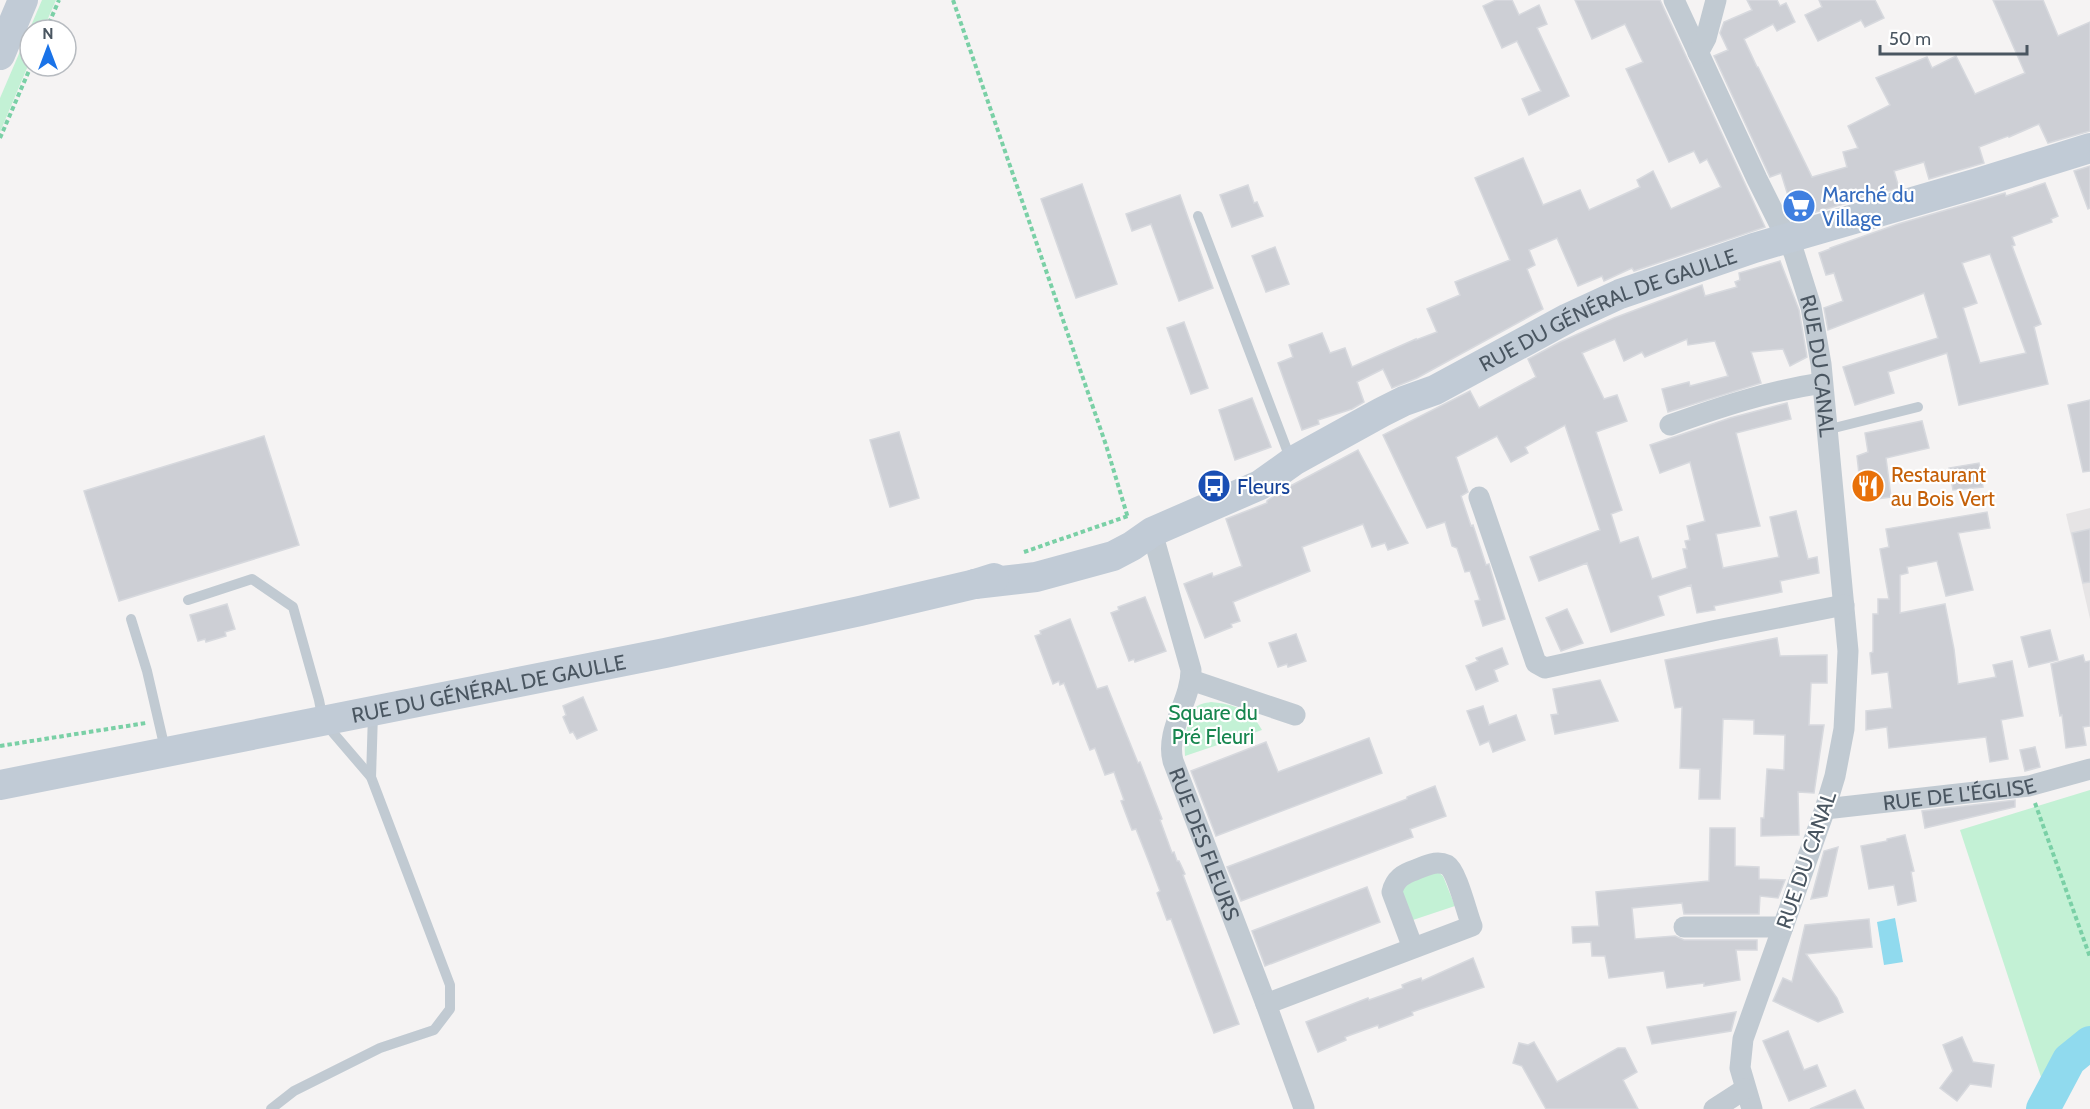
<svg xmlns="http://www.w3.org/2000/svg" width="2090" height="1109" font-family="Cabin,sans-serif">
	<rect width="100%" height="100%" fill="#f5f3f3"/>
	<path fill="#e6e4e5" d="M2090 508V619L2066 514Z"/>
	<g fill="#c3f1d5">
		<path d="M42 0H56L43 30H30V61L0 132V98Z"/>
		<path d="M1211 702C1233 704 1252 710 1262 730L1185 756C1184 743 1186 721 1194 709 1198 704 1205 703 1211 702Z"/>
		<path d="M2090 790V1058L2041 1077 1960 830Z"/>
		<path d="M1437 871 1443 876 1455 906 1413 920 1400 890 1402 885Z"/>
	</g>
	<path fill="#90daee" d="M1895 918 1903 962 1884 965 1877 922Z"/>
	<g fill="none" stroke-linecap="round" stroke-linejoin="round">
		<path stroke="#90daee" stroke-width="34" d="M2043 1109 2069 1060 2090 1043"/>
	</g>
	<g fill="#cdcfd5" stroke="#d7d9de" stroke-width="1.5" fill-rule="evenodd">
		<path d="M1496 0H1512L1519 15 1539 5 1547 24 1537 28 1569 96 1529 115 1522 99 1541 91 1517 41 1502 48 1483 6Z"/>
		<path d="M1575 0H1660L1765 227 1634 271 1632 268 1604 281 1602 276 1578 286 1557 238 1529 250 1535 265 1527 269 1543 309 1417 378 1392 388 1383 369 1357 382 1364 402 1352 409 1318 420 1319 424 1302 430 1278 363 1293 357 1289 345 1322 333 1330 353 1345 348 1352 367 1416 339V340L1437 332 1427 309 1460 295 1455 282 1510 260 1475 178 1523 158 1543 205 1580 190 1589 210 1640 187 1637 180 1653 171 1671 209 1721 187 1707 159 1700 163 1694 151 1669 162 1626 69 1643 62 1625 24 1592 39Z"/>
		<path d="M1747 0H1777L1780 6 1786 3 1795 22 1777 31 1773 24 1744 39 1757 67H1758L1812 177 1847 167 1843 152 1858 148 1848 126 1890 105 1876 78 1927 57 1932 68 1956 56 1975 94 2025 73 1993 0H2043L2058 36 2090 22V131L2048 143 2039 124 2009 137 2008 136 1979 147 1984 163 1929 179 1924 162 1894 171 1899 188 1795 218 1781 173 1770 177 1714 56 1728 50 1720 33 1724 22 1752 10Z"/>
		<path d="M1819 0H1875L1884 18 1865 27 1861 20 1818 41 1805 15 1822 7Z"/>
		<path d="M2090 166V208L2088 209 2074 171Z"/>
		<path d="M2045 183 2058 216 2051 219 2052 222 2012 237 2015 245 2012 246 2041 324 2034 327 2048 384 1959 405 1947 353 1888 372 1894 393 1855 405 1843 367 1938 338 1924 293 1828 330 1824 308 1843 301 1834 273 1826 275 1819 253 1830 249V248L1898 224 2005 193 2006 196ZM1990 254 2026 353 1980 363 1963 308 1977 303 1962 263Z"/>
		<path d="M1082 184 1117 284 1076 298 1041 199Z"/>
		<path d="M1248 185 1254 203 1257 202 1263 216 1232 227 1220 195Z"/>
		<path d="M1180 195 1213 288 1179 301 1151 224 1132 231 1126 214Z"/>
		<path d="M1275 247 1289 284 1266 292 1252 256Z"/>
		<path d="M1780 261 1799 310 1807 357 1790 366 1783 349 1751 352 1761 383 1668 412 1662 389 1689 382 1690 386 1728 376 1715 341 1688 345 1687 339 1645 357 1642 352 1624 361 1615 339 1582 353 1604 399 1617 395 1627 421 1596 432 1622 510 1611 514 1620 543 1638 537 1652 579 1687 568 1683 549H1687L1685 541 1690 540 1687 526 1705 521 1690 462 1660 473 1650 445 1730 418 1787 403 1791 419 1736 433 1760 526 1716 534 1723 568 1779 557 1770 517 1796 511 1808 559 1817 557 1819 573 1780 581 1782 592 1714 606 1715 610 1697 613 1691 585 1658 596 1664 615 1611 632 1587 563 1539 581 1530 557 1600 530 1565 425 1525 447 1528 453 1511 462 1497 436 1456 457 1468 492 1461 496 1471 526 1473 525 1486 565 1489 564 1505 619 1483 626 1475 601 1480 600 1470 571 1465 572 1457 548 1452 546 1445 522 1427 528 1383 435 1470 391 1479 408 1536 377 1528 359 1560 342 1614 318 1702 285 1705 296 1737 287 1735 282 1740 280 1739 273Z"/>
		<path d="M1184 322 1208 388 1191 394 1167 328Z"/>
		<path d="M1252 398 1271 447 1235 460 1219 410Z"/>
		<path d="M2090 400V471L2083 472 2068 405Z"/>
		<path d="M1922 421 1929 448 1886 458 1891 497 1862 501 1857 456 1868 452 1865 433Z"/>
		<path d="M899 432 919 498 890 507 870 440Z"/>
		<path d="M264 436 299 545 119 601 84 491Z"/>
		<path d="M1358 450 1408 543 1388 550 1385 543 1372 547 1363 524 1302 547 1310 571 1233 602 1240 621 1231 624 1232 627 1205 638 1184 584 1212 573 1213 577 1242 566 1226 519 1267 503V501L1281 491Z"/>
		<path d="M1979 463 1983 487 1953 490 1949 468Z"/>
		<path d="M1987 512 1990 528 1958 533 1973 590 1946 596 1937 561 1907 567 1908 573 1900 575V613L1945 604 1954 649 1958 684 1996 677 1993 665 2012 661 2023 716 2001 720 2008 759 1990 762 1986 737 1889 748 1887 727 1866 730V711L1892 708 1888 672 1872 674 1870 653 1873 652V614H1878V599H1889L1880 549 1889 547 1886 529Z"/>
		<path d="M2090 529V582L2083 583 2072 533Z"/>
		<path d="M1145 597 1166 651 1135 662 1134 659 1129 661 1111 613 1119 610 1118 607Z"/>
		<path d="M227 604 235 629 225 632 226 636 206 642 205 639 198 641 190 615Z"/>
		<path d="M1567 609 1583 643 1561 651 1546 618Z"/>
		<path d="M1070 619 1097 689 1107 686 1138 763 1140 762 1162 819 1160 820 1172 853 1174 852 1177 861H1179L1185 874 1183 875 1239 1024 1214 1033 1171 919 1167 920 1157 893 1160 891 1149 862 1136 829 1132 830 1121 801 1124 800 1114 772 1105 775 1095 748 1090 750 1064 683 1060 685 1059 681 1053 684 1035 636 1041 634 1040 631Z"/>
		<path d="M2050 630 2058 660 2029 667 2021 637Z"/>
		<path d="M1296 634 1306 661 1288 667 1287 664 1278 667 1269 643Z"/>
		<path d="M1777 638 1780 656 1827 655V683H1811L1809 725H1824L1814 793 1798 792 1799 835 1761 836V818H1764L1767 769 1784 770 1785 735 1754 734V720L1723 719 1720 799H1699L1700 769 1680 768 1682 707 1675 708 1665 660Z"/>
		<path d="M1502 648 1508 664 1494 670 1498 681 1476 690 1466 666 1478 661 1476 658Z"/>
		<path d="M2083 655 2085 662 2090 661V726L2083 727 2086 745 2066 748 2062 715 2060 716 2051 664Z"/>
		<path d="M1600 680 1618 721 1555 734 1551 715 1558 714 1553 689Z"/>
		<path d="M583 697 597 730 577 739 573 732 570 733 563 717 566 715 563 706Z"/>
		<path d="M1483 706 1489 725 1516 715 1525 740 1493 752 1489 741 1480 745 1467 711Z"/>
		<path d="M1369 738 1382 773 1216 836 1191 771 1266 742 1278 772Z"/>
		<path d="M2035 747 2040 767 2025 771 2020 750Z"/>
		<path d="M1435 786 1446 816 1410 829 1413 837 1241 901 1227 867 1407 799V797Z"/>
		<path d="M2015 800V807L1925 828 1922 811Z"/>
		<path d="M1710 828H1735V866L1759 867V879L1785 880 1778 898 1760 896 1759 914H1684L1682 903 1632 908 1635 939 1675 936 1684 940H1757V950H1736L1740 980 1704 986V983L1667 988 1664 971 1609 978 1605 956H1592L1591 942 1573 943 1572 927 1599 926 1596 892 1709 881Z"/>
		<path d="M1905 835 1914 871 1911 872 1916 901 1898 905 1894 885 1869 889 1861 846 1887 841V839Z"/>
		<path d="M1838 847 1827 896 1811 899 1824 851Z"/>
		<path d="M1367 887 1380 922 1265 966 1252 931Z"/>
		<path d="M1869 919 1872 947 1806 954 1837 998 1843 1012 1818 1022 1773 1001 1783 978 1792 982 1805 925Z"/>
		<path d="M1473 958 1484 987 1412 1012 1413 1015 1379 1028 1378 1025 1345 1037 1346 1040 1318 1052 1306 1022 1368 998 1369 1000 1403 988 1402 985 1412 981 1421 978 1422 981Z"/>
		<path d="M1736 1012 1731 1031 1652 1044 1647 1027Z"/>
		<path d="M1788 1031 1804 1070 1817 1065 1826 1086 1789 1101 1763 1041Z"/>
		<path d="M1962 1037 1973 1062 1994 1065 1991 1087 1970 1084 1957 1101 1940 1088 1953 1071 1943 1045Z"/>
		<path d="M1534 1042 1557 1082 1618 1048H1625L1637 1072 1623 1080 1638 1109H1546L1522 1066 1513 1063 1519 1043 1528 1045Z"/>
		<path d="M1855 1090 1864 1109H1810Z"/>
	</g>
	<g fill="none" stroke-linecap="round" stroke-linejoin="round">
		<g stroke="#7ad0a6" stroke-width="4" stroke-dasharray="4.5 3" stroke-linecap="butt">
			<path d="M953 0 1106 445 1128 518"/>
			<path d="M46 30 59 0"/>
			<path d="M0 138 31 66"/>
			<path d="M1024 552 1128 516"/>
			<path d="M0 746 146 723"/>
			<path d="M2035 803 2090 957"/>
		</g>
		<g stroke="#c1cad2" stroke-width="10">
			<path d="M1198 216 1287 450 1294 458"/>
			<path d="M1826 430 1918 407"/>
			<path d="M188 600 252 579 293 607 319 700 323 721 371 777 450 985V1009L434 1030 380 1048 294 1091 271 1109"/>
			<path d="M131 619 147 671 165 749"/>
			<path d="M371 777 373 714"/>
		</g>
		<g stroke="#c1cad2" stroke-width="21">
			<path id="s1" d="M1674 0 1757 179 1794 253 1811 307 1821 364 1848 651 1844 729 1835 776 1825 809 1743 1039 1740 1068 1752 1109"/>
			<path d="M1698 53 1706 38 1716 0"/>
			<path d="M1670 425C1720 407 1769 391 1822 383"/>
			<path d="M1479 497 1536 663 1545 668 1717 630 1844 605"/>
			<path id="s2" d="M1152 532 1191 670C1191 701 1165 730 1173 761L1266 1004 1304 1108"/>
			<path d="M1191 680 1295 715"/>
			<path id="s3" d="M1825 809 2029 786 2090 769"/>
			<path d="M1684 927H1783"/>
			<path d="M1266 1004 1472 926C1467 914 1457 871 1447 865 1436 860 1424 866 1415 870 1403 874 1395 879 1392 892L1413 948"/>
			<path d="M1714 1109 1745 1089"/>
		</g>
		<g stroke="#c1cbd6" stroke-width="30">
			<path d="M0 55 23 0"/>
			<path id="s4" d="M975 584 1036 577 1113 556 1132 546 1152 532 1260 485 1295 460 1382 412 1404 401 1435 390 1568 318 1620 294 1754 248 1978 183 2090 148"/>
			<path id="s5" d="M0 785 665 653 860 611 975 584 994 578"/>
		</g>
	</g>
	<defs>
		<symbol id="supermarket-disc" viewBox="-11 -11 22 22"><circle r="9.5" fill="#3f7fe0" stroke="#fff"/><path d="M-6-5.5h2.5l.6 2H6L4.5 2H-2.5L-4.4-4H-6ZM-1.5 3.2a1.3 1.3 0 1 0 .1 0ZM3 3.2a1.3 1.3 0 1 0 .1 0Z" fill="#fff"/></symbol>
		<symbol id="bus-disc" viewBox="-11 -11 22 22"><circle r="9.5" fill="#1a4fb4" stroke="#fff"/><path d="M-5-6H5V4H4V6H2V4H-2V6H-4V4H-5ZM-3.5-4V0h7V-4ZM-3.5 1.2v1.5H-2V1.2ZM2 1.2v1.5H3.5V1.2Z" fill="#fff"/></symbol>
		<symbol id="restaurant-disc" viewBox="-11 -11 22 22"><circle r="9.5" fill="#e8710a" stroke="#fff"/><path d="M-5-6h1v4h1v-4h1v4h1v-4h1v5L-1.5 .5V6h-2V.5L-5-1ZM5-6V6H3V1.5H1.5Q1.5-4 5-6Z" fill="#fff"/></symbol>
	</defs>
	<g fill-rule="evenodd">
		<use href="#supermarket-disc" x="1780" y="187" width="38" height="38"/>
		<use href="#bus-disc" x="1195" y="467" width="38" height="38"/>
		<use href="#restaurant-disc" x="1849" y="467" width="38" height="38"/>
	</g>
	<g text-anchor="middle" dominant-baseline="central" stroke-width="4.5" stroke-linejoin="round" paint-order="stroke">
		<g font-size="21" fill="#366cbe" stroke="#fff" text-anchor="start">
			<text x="1822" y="194">Marché du<tspan x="1822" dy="24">Village</tspan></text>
		</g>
		<g font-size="21" fill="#4a5661" stroke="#fff">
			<text stroke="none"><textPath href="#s4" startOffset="696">RUE DU GÉNÉRAL DE GAULLE</textPath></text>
			<text stroke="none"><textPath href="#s1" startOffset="396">RUE DU CANAL</textPath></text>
			<text stroke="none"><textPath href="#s5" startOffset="498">RUE DU GÉNÉRAL DE GAULLE</textPath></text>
			<text stroke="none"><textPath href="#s3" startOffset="135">RUE DE L'ÉGLISE</textPath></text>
			<text stroke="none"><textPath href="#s2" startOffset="326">RUE DES FLEURS</textPath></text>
			<text transform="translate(1806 860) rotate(-71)">RUE DU CANAL</text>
		</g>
		<g font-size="21" fill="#c56008" stroke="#fff" text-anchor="start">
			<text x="1891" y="474">Restaurant<tspan x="1891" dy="24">au Bois Vert</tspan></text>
		</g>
		<g font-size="21" fill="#164399" stroke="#fff" text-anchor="start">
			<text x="1237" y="486">Fleurs</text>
		</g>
		<g font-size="21" fill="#17864f" stroke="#fff">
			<text x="1213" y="712">Square du<tspan x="1213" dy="24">Pré Fleuri</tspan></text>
		</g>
	</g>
	<g transform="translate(48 48)"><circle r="28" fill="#ffffff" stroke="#b7bbc0" stroke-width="1.5"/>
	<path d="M0-4.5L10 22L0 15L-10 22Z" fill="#1a73e8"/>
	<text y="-9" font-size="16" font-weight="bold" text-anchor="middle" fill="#4a5661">N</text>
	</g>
	<path d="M1880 45v9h147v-9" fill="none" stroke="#4a5661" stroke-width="3"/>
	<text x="1889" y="45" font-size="18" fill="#4a5661" stroke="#ffffff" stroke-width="4.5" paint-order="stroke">50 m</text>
</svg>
